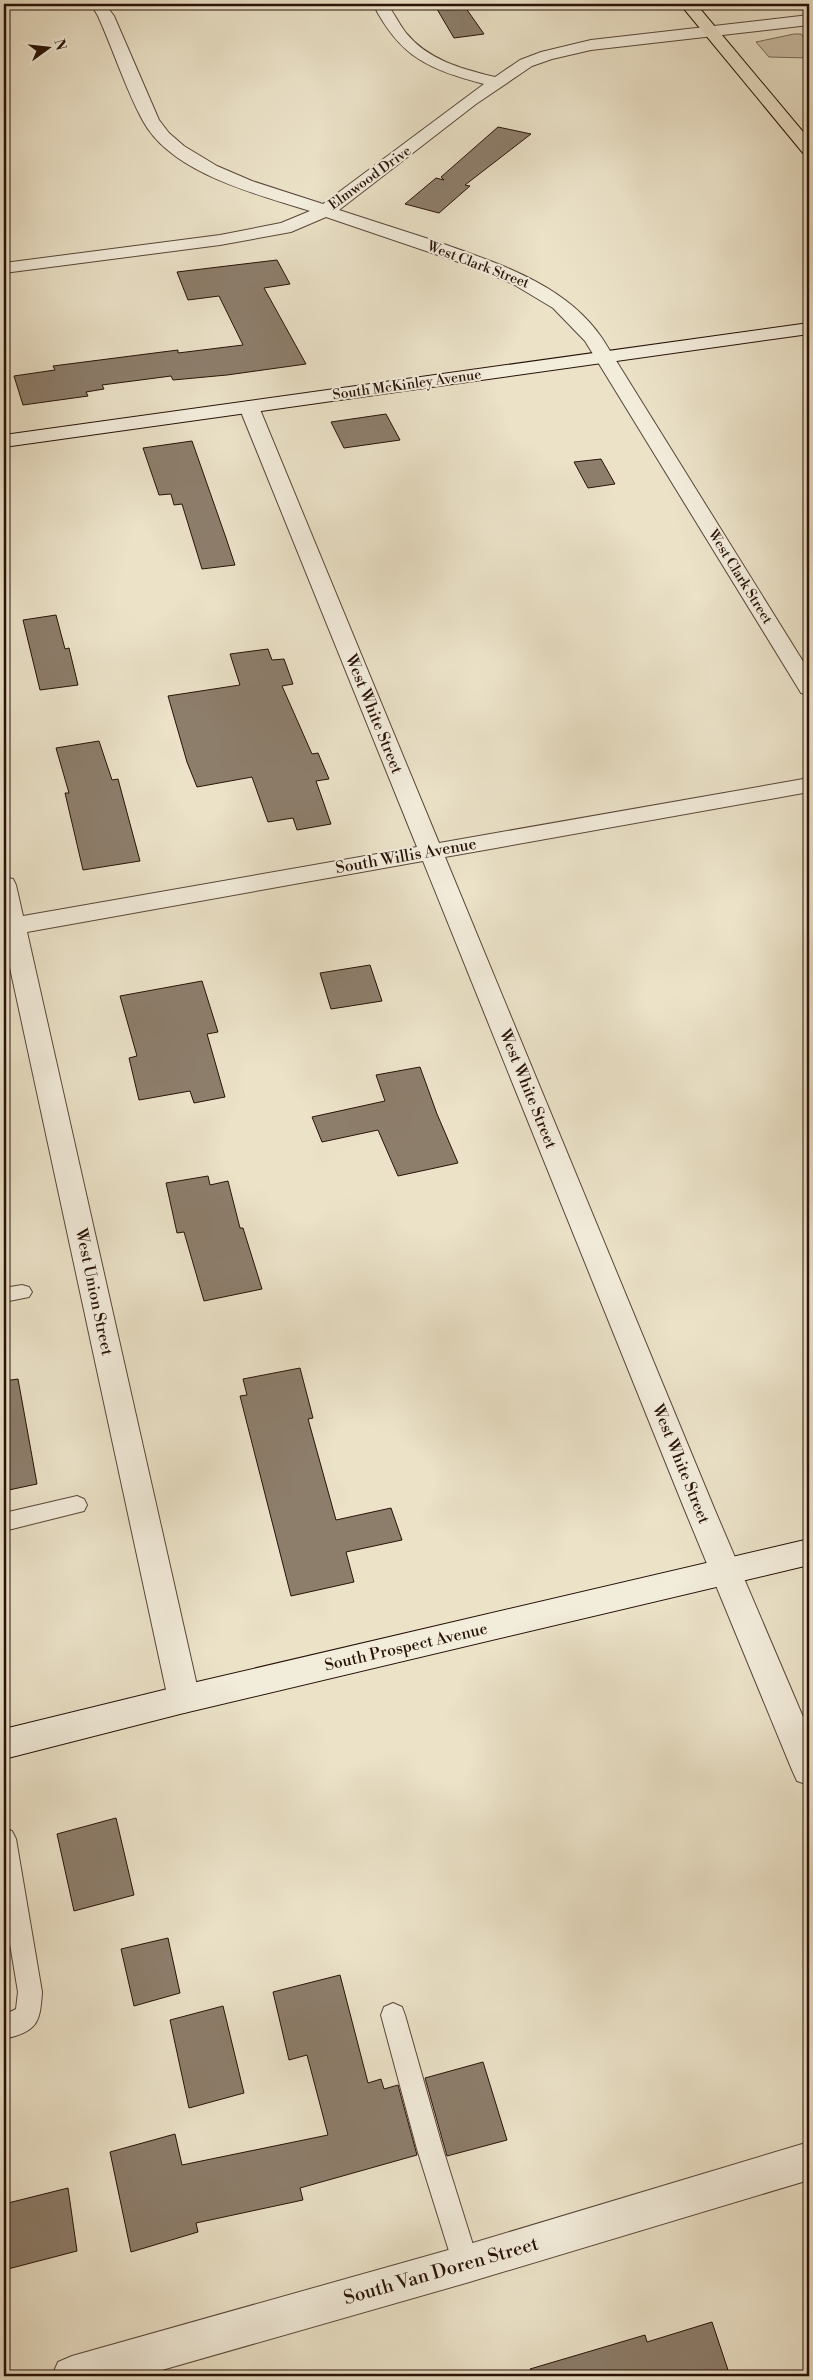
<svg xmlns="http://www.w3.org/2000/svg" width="813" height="2380" font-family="'Libre Bodoni',serif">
	<rect width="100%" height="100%" fill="#ebe2c8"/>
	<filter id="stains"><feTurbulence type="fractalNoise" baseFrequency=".004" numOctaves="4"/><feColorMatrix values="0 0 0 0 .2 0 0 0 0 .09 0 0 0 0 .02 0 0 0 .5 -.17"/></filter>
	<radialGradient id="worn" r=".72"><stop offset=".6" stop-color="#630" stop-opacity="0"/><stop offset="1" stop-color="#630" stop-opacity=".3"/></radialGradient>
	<path fill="#cabfa7" stroke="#796858" d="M794 34H801L809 43V58L769 57 756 42Z"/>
	<g fill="#8d7e6c" stroke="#281208">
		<path d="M434 4H463L484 34 454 38Z"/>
		<path d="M498 127 531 134 465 185 470 186 439 213 405 204 436 178 444 180 441 177Z"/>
		<path d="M277 260 290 284 264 288 306 364 227 375 173 380 171 376 102 385 104 389 86 392 88 396 23 405 14 376 55 370 53 366 178 350V353L243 345 219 296 188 300 177 272Z"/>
		<path d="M386 414 400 440 344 448 331 422Z"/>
		<path d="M192 441 226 538 235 565 202 569 182 504 174 505 171 494 159 495 143 448Z"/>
		<path d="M601 459 615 484 588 488 574 462Z"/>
		<path d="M56 615 65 649 69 648 78 685 40 690 23 620Z"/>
		<path d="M268 649 272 660 284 659 293 684 282 686 312 754 318 753 329 779 316 781 331 824 297 830 293 818 268 822 252 777 197 787 187 762 168 696 240 685 230 654Z"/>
		<path d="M99 741 112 780 118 779 140 861 83 870 65 793H69L56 748Z"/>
		<path d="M370 965 382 1001 331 1009 320 973Z"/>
		<path d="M202 981 218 1032 207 1034 225 1097 194 1103 190 1091 139 1100 129 1058 137 1056 120 996Z"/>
		<path d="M420 1067 437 1114 458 1163 398 1176 378 1130 322 1142 312 1117 385 1101 376 1075Z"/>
		<path d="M208 1176 210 1185 228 1181 240 1228H243L262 1289 204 1301 184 1232 177 1233 166 1183Z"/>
		<path d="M300 1368 313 1418 308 1419 336 1520 391 1508 402 1540 346 1552 354 1582 291 1596 240 1396 247 1395 243 1379Z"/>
		<path d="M18 1379 37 1484 4 1491V1381Z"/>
		<path d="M116 1818 134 1895 74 1911 57 1834Z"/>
		<path d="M168 1938 180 1993 134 2006 121 1949Z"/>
		<path d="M340 1975 368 2083 381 2079 384 2089 398 2085 417 2155 300 2188 303 2200 196 2223 198 2232 131 2252 110 2152 175 2134 182 2165 328 2135 307 2055 289 2060 273 1992Z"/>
		<path d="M223 2006 244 2093 189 2108 170 2020Z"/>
		<path d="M483 2062 507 2140 447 2156 425 2078Z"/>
		<path d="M68 2188 77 2251 4 2270V2204Z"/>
		<path d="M712 2322 730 2376H531L530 2369 645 2335 647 2342Z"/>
	</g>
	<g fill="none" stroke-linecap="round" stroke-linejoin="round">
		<defs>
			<g id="lane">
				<path d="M22 1285 29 1287 32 1292 29 1297 4 1302V1288Z"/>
				<path d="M77 1496 84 1499 87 1505 84 1511 4 1531V1513Z"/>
				<path d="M4 1828 12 1831 16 1839 42 1992C40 2024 37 2031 4 2039V2015L16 2009 18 1992 4 1908Z"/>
				<path d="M393 2003 402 2007 405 2015 443 2149 479 2264 475 2273 466 2277 457 2273 453 2264 417 2149 381 2015 384 2007Z"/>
			</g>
			<g id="street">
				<path d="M91 4H105L114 16 159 120 169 133 184 146 217 166 252 181 323 204 484 84C428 69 400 57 373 4H387C394 13 399 24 406 33 428 60 462 69 495 77L520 60 541 52 591 40 809 15V25L591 50 552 59 532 66 476 104 339 210C373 221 407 232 441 243 499 264 565 284 602 338L809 671V695L801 693 798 688 585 341 553 308 513 284 470 266 326 217 291 232 220 245 4 273V263L220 235 281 223 310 211C257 194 172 174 143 121 126 90 113 49 98 16Z"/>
				<path d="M249 401 256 403 259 407 439 843 809 778V792L445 857 714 1508 809 1731V1785L797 1781 792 1770 684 1508 423 861 27 932 200 1699 196 1709 184 1713 172 1709 168 1699 4 940V877L13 879 16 885 23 916 417 847 239 407 242 403Z"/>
				<path d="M809 2142V2180L466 2283 141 2376H52L58 2362 72 2356 466 2245Z"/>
			</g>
			<g id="secondary">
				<path d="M809 323V334L4 447V435Z"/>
				<path d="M809 1539V1565L184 1713 4 1759V1729L184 1685Z"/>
			</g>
			<path id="primary" d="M680 4H696L809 139V154L803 153Z"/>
		</defs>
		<use href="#lane" stroke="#594638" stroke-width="2"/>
		<use href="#street" stroke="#594638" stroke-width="2"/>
		<use href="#secondary" stroke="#281208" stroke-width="2"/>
		<use href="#primary" stroke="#281208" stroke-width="2"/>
		<use href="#lane" fill="#f2ecdb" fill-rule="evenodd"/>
		<use href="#street" fill="#f2ecdb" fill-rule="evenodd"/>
		<use href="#secondary" fill="#f2ecdb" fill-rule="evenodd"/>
		<use href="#primary" fill="#ebe2c8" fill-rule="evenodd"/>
	</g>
	<g text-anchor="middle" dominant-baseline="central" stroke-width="4" stroke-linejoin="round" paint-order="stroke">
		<g font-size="14" fill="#281208" stroke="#f2ecdb">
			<text transform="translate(370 178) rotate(-36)">Elmwood Drive</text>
			<text transform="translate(478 265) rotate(21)">West Clark Street</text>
			<text transform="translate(407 385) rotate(-8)">South McKinley Avenue</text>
			<text transform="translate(740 577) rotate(58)">West Clark Street</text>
		</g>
		<g font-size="16" fill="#281208" stroke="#f2ecdb">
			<text transform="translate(374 714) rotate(68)">West White Street</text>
			<text transform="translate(406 856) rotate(-10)">South Willis Avenue</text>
			<text transform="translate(528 1089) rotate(68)">West White Street</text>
			<text transform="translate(94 1292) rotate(78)">West Union Street</text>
			<text transform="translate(681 1464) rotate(68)">West White Street</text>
			<text transform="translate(406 1647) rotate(-13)">South Prospect Avenue</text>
		</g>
		<g font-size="19" fill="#281208" stroke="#f2ecdb">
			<text transform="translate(441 2271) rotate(-16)">South Van Doren Street</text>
		</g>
	</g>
	<rect width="813" height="2380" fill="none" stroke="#ebe2c8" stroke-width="20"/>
	<rect x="5" y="5" width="803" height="2370" fill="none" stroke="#281208" stroke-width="2.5"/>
	<rect x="10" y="10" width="793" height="2360" fill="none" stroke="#281208"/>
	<g transform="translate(48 48) rotate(75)" stroke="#f2ecdb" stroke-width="4" paint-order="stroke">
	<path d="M0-4L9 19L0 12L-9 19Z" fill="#281208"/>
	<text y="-8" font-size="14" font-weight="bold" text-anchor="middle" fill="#281208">N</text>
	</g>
	<rect width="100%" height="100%" filter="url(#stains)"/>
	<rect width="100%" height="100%" fill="url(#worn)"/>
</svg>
